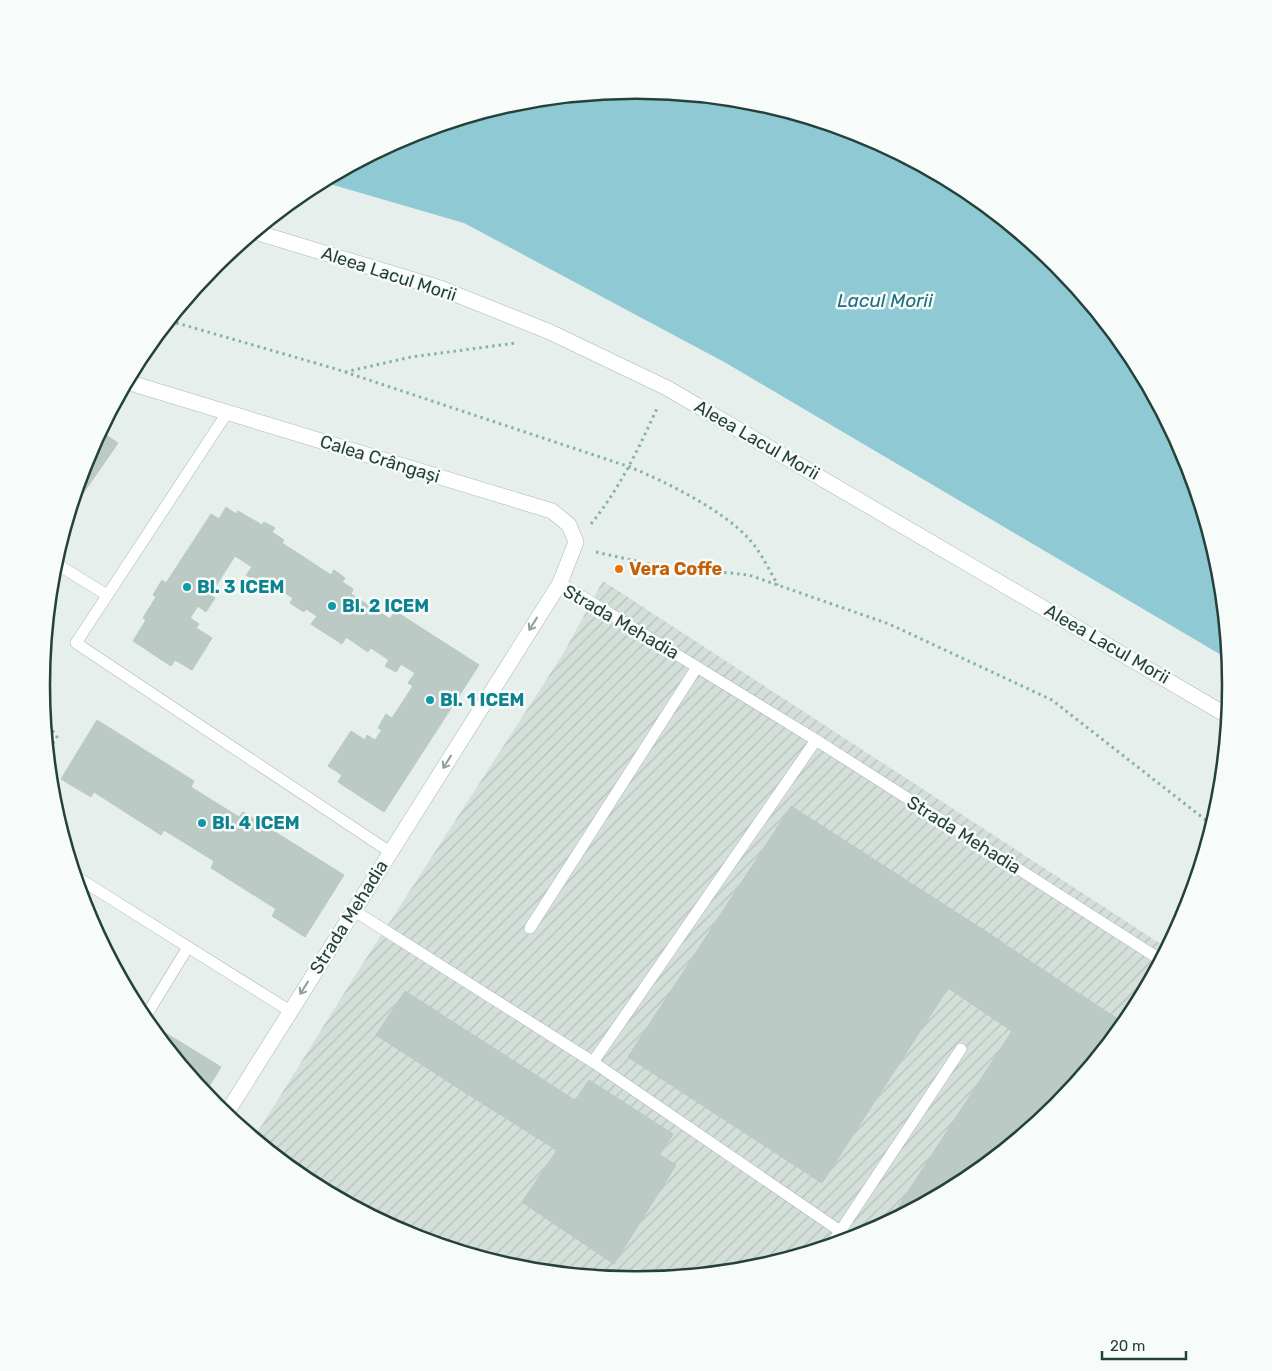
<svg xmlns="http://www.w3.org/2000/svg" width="1272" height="1371" font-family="Rubik,sans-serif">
	<defs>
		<pattern id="industrial-furrows" width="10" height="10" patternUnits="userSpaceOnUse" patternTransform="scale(1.25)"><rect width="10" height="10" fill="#d4dfda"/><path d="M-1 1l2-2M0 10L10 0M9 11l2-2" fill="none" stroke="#b6c1bc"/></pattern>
	</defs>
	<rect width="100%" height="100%" fill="#e6efeb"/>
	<path fill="url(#industrial-furrows)" d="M603 581 1167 948 1130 1016 1056 1106 966 1180 863 1235 752 1269 636 1280 520 1269 408 1235 305 1180 254 1138 356 974 563 654Z"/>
	<path fill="#8ec9d4" d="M636 91 752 102 864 136 967 191 1057 265 1131 355 1186 458 1219 570 1228 659 726 363 464 223 323 182 409 136 520 102Z"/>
	<g fill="#bbcac4" stroke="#b8c9c2">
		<path d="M102 432 118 443 82 495 76 492 87 458Z"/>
		<path d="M226 507 236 514 238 511 262 525 264 522 275 528 272 532 284 540 282 543 302 556 280 590 264 580 261 584 246 575 252 567 235 556 210 595 215 598 206 612 198 606 190 618 199 624 196 628 212 638 192 670 175 660 171 666 133 641 146 620 143 618 156 597 153 595 162 580 166 583 211 514 219 519Z"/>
		<path d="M302 556 331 575 334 570 345 578 342 582 353 589 351 594 390 619 368 652 346 637 342 644 311 624 317 616 306 609 304 612 290 603 293 598 280 590Z"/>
		<path d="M395 611 479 665 384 812 338 782 342 775 328 766 351 731 365 740 367 735 375 740 382 730 378 728 386 714 392 718 413 686 408 683 415 673 401 664 396 672 385 666 389 660 371 648Z"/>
		<path d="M97 720 194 781 191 787 239 817 243 812 344 875 305 937 272 916 276 909 211 868 214 861 164 830 161 835 94 792 91 797 61 779Z"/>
		<path d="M791 806 985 931 822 1183 628 1057Z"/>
		<path d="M985 931 1072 989 1034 1046 948 988Z"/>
		<path d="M1072 989 1124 1023 1056 1106 966 1180 937 1196Z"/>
		<path d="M405 991 506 1056 477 1100 376 1035Z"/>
		<path d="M1012 1031 1034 1046 937 1196 889 1221Z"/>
		<path d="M164 1032 221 1067 205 1093 160 1038Z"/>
		<path d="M506 1056 676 1165 649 1208 477 1100Z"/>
		<path d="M589 1080 673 1134 659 1155 575 1101Z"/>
		<path d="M557 1150 649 1208 614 1264 522 1202Z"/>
	</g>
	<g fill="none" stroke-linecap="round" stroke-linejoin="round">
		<defs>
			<g id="service">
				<path d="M227 413 76 643 390 852"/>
				<path d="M55 563 107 595"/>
				<path d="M560 583 816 740 1161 960"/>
				<path d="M75 876 290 1011"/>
				<path d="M353 910 593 1062 840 1231"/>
				<path d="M530 928 697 667"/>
				<path d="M144 1019 188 947"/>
				<path d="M593 1062 816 740"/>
				<path d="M831 1245 961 1049"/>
			</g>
			<path id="pedestrian" d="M255 232 440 288 550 332 667 388 1228 716"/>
			<path id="tertiary" d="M127 382 552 511 569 525 576 542 560 583 226 1114"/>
		</defs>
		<use href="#service" stroke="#a8b8b2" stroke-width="12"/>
		<use href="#pedestrian" stroke="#a8b8b2" stroke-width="16"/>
		<use href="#tertiary" stroke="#a8b8b2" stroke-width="16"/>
		<g stroke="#86b3a5" stroke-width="3" stroke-dasharray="2.5 4" stroke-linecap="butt">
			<path d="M170 321 336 369 630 467C666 482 723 510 749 539 761 552 769 570 778 585"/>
			<path d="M345 372 411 357 516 343"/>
			<path d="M591 524C620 488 639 448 658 406"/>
			<path d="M596 552 654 565 749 575 889 624 1052 700 1212 825"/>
			<path d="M45 720 57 737 48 751"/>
		</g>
		<use href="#service" stroke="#fff" stroke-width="11"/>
		<use href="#pedestrian" stroke="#fff" stroke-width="15"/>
		<use href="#tertiary" stroke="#fff" stroke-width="15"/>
	</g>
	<defs><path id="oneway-shaft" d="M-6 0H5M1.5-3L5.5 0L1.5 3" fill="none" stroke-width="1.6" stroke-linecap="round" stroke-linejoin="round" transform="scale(1.25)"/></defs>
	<g stroke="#92a09c">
		<use href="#oneway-shaft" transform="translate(533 624) rotate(122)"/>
		<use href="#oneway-shaft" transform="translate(447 762) rotate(122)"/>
		<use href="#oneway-shaft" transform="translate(304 988) rotate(122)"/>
	</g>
	<circle fill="#e8710a" stroke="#f7fbf9" stroke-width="2" cx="619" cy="569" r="5"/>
	<g fill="#0f9aa8" stroke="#f7fbf9" stroke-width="2">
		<circle cx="187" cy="587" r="5"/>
		<circle cx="332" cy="606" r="5"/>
		<circle cx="430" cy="700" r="5"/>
		<circle cx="202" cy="823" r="5"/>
	</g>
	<g text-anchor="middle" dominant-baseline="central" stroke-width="5" stroke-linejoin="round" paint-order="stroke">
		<g font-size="18" fill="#24423a" stroke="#f7fbf9">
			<text transform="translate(389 274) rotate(18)">Aleea Lacul Morii</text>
			<text transform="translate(757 440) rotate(30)">Aleea Lacul Morii</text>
			<text transform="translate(380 459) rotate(17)">Calea Crângași</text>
			<text transform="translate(621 622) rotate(30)">Strada Mehadia</text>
			<text transform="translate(1107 644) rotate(30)">Aleea Lacul Morii</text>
			<text transform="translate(964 835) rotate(32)">Strada Mehadia</text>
			<text transform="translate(349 917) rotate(-58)">Strada Mehadia</text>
		</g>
		<g font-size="18" font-weight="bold" fill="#c56008" stroke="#f7fbf9" text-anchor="start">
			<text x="629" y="569">Vera Coffe</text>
		</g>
		<g font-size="18" font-weight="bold" fill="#0d838f" stroke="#f7fbf9" text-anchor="start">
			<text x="197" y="587">Bl. 3 ICEM</text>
			<text x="342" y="606">Bl. 2 ICEM</text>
			<text x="440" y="700">Bl. 1 ICEM</text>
			<text x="212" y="823">Bl. 4 ICEM</text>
		</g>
		<g font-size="19" font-style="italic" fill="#1c6f80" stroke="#f7fbf9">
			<text x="885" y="300">Lacul Morii</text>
		</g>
	</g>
	<path d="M0 0H1272V1371H0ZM50 685a586 586 0 1 1 1172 0a586 586 0 1 1-1172 0Z" fill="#f7fbf9" fill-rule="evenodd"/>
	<path fill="none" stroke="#24423a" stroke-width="2.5" d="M50 685a586 586 0 1 1 1172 0a586 586 0 1 1-1172 0Z"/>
	<path d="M1102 1351v8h84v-8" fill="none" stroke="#24423a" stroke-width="2.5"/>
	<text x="1110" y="1351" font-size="15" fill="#24423a" stroke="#f7fbf9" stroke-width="4" paint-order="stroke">20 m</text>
</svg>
